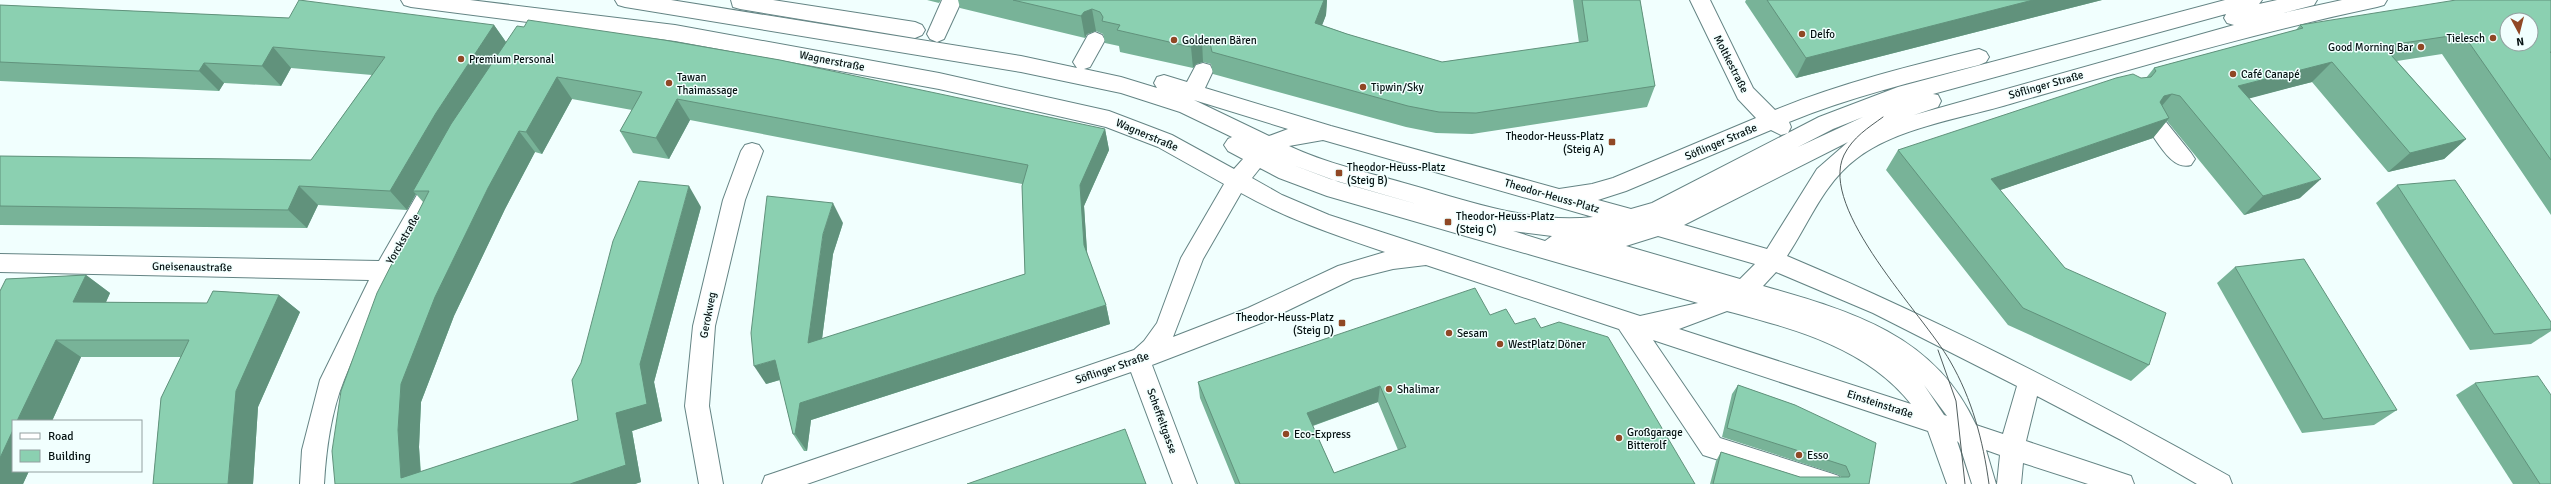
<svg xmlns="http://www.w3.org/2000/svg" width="2551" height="484" font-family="Signika,sans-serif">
	<rect width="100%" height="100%" fill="#f1fffe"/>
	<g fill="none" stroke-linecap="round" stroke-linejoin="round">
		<defs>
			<g id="minor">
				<path d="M401 0H470L675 25 939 73 1109 111 1172 135 1234 169 1243 159 1228 151 1224 145 1228 139 1232 137 1180 112 1121 93 1021 72 625 7 618 5 615 0H671L1021 56 1077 68 1073 62 1088 35 1095 32 1102 35 1105 40 1090 67 1084 69 1121 77 1157 88 1154 83 1157 77 1164 75 1187 82 1196 65 1203 63 1210 65 1213 71 1205 88 1331 126 1559 189 1592 184 1613 178 1756 118 1738 99 1690 0H1710L1753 88 1775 110C1841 83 1910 66 1979 49L1986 52 1989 57 1986 62 1979 65C1915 81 1850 97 1789 122L1791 127 1788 133 1819 117 1898 87 2225 0H2262L2259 4 2277 0H2317L2314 5 2283 13 2342 0H2387L2384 5 2377 7C2250 34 2127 70 2003 106 1957 119 1894 129 1856 159 1823 184 1809 223 1787 256 1939 320 2085 395 2229 476L2232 484H2197L2121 440 2037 396 2026 441 2131 476 2134 484H2088L2023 463 2021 484H1997L2000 455 1986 450 1996 484H1972L1959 443 1957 441 1971 484H1947L1928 431 1653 340 1720 438 1830 473 1839 476 1842 484H1794L1703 455 1619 329 1426 265 1393 269 1353 279 1264 322 1152 365 1197 484H1173L1131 372 807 484H762L765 476 774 473 1134 350 1144 341 1157 323 1181 258 1224 184 1158 147 1106 127 939 89 675 41 411 7 404 5ZM2226 14 2224 18 2227 23 2234 25 1914 115 1938 107 1941 101 1938 95 1933 94ZM1194 100 1288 129 1269 136ZM1863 117 1798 147 1833 129ZM1771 130 1781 135 1788 133 1652 203 1631 209 1598 200 1626 191ZM1323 140 1593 217C1528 224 1466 200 1404 183 1366 172 1325 163 1289 146ZM1848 142 1817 169 1767 249 1684 225ZM1293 165 1339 182 1420 205 1330 179ZM1260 168 1279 178 1327 196 1698 303 1640 316 1329 215 1282 195 1252 178ZM1241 193C1287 219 1335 235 1385 252L1338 266 1248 308 1173 337 1203 259ZM1513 231 1552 236 1545 241ZM1658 236 1755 264 1740 279 1626 246ZM1776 272 1873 313 2017 386 2003 434 1976 425C1935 335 1851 311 1763 286ZM1727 311C1794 329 1866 347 1911 404L1679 329ZM1924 385 1947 416 1944 415Z"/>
				<path d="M731 0H773L915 22 922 25 925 30 922 35 915 38 740 9 733 7Z"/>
				<path d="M942 0H962L944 39 937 42 930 39 927 34Z"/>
				<path d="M2155 115 2162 117 2191 153 2195 159 2191 165C2172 171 2158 142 2148 129L2145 123 2148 117Z"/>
				<path d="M752 143 759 145 763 151 745 200 715 326 709 406 723 484H699L685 406 693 326 723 200 741 151 745 145Z"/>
				<path d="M434 176 442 179 445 185C412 250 371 312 344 380 331 412 326 450 324 484H300L302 450 320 380 369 280 0 272V254L379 261 426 179Z"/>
			</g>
		</defs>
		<use href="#minor" stroke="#648484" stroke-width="2"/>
		<use href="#minor" fill="#fff" fill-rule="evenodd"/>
		<g stroke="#515e5e" stroke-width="1">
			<path d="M1883 117C1868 128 1853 137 1844 155 1818 209 1923 314 1950 361 1972 399 1983 440 1989 484"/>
			<path d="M1938 350 1956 401 1965 484"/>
		</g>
	</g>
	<g fill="#78b398" fill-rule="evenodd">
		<path d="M927 0H941L939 3Z"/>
		<path d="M958 0H1327L1326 15 1322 25 1347 34 1442 62 1579 43 1573 0H1640L1655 86 1647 107 1472 134 1436 133 1406 127 1213 74 1211 64 1203 62 1196 64 1193 68 1120 52 1119 46 1105 43 1103 34 1096 31 1087 34 1085 38 960 8Z"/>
		<path d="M1746 0H2102L1796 78 1745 2Z"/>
		<path d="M2551 0V215L2442 54 2397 61 2466 139 2444 159 2388 172 2312 82 2249 98 2300 198 2244 215 2167 121 2153 138 2000 190 2065 268 2149 365 2131 381 2008 325 1886 170 1898 150 2146 78 2154 68 2296 30 2300 25Z"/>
		<path d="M0 5 289 18 494 25 506 42 1105 129 1109 150 1084 206 1087 254 1106 305 1110 324 811 420 807 451H804L793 434 780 380 766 384 843 223 833 254 822 339 1025 274 1022 184 690 120 669 159 633 153 620 131 632 110 572 99 542 154 535 152 505 209 454 316 421 402 419 447 421 472 578 420 701 207 654 382 662 421 632 431 641 482 635 484H335L423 202 416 194 407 210 318 205 307 228 0 225V156L311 160 372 75 291 68 281 86 224 83 219 91 0 81Z"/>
		<path d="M2397 185 2551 322V331L2531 344 2470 350 2376 203Z"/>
		<path d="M2235 267 2397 410 2374 425 2302 433 2217 283Z"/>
		<path d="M86 275 110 293 106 302 207 303 213 291 279 295 300 312 258 407 253 484H153L161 398 181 357H81L52 421H13V471H29L23 484H0V291L6 279Z"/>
		<path d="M1490 315 1515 324 1541 328 1695 484H1235L1200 398 1198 382ZM1378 402 1398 450 1334 473 1313 426Z"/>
		<path d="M2475 383 2551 484H2513L2456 395Z"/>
		<path d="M1738 385 1795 405 1869 484H1710L1716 461 1721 452 1800 477H1841L1839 475 1722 437 1732 394Z"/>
	</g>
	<g fill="#61927c">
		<path d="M1324 0H1327L1326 15 1315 44V23Z"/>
		<path d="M2033 0H2102L1796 78 1806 58Z"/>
		<path d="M1092 9 1096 31 1087 34 1085 38 1081 16 1084 12Z"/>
		<path d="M494 25 508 45 413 191 416 194 407 210 390 191 436 113Z"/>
		<path d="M1202 40 1203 62 1196 64 1193 68 1191 47 1194 42Z"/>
		<path d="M273 47 291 68 281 86 262 66Z"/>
		<path d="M2332 62 2312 82 2221 106 2238 86Z"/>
		<path d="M204 63 224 83 219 91 199 71Z"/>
		<path d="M557 77 572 99 542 154 526 132Z"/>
		<path d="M2172 94 2155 114 2148 116 2164 96Z"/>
		<path d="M677 99 690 120 669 159 656 138Z"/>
		<path d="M2169 118 2153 138 1977 198 1991 179Z"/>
		<path d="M1105 129 1109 150 1084 206 1088 265 1084 245 1080 185Z"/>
		<path d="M519 131 535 152 505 209 454 316 421 402 419 447 421 484 401 478 398 430 401 384 435 297 488 188Z"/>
		<path d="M2466 139 2444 159 2388 172 2410 153Z"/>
		<path d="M2321 179 2300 198 2244 215 2263 196Z"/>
		<path d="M299 186 318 205 307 228 288 210Z"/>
		<path d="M689 186 701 207 654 382 662 421 632 431 641 482 635 484H570L616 413 640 364Z"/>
		<path d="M833 203 843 223 833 254 819 362 808 343 823 234Z"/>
		<path d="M86 275 110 293 98 320 73 302Z"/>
		<path d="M279 295 300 312 258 407 253 484H228L236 391Z"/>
		<path d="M1106 305 1110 324 811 420 807 451 795 434 800 403Z"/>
		<path d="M56 340 81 357 52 421H17Z"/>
		<path d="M775 360 786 378 766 384 754 366Z"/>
		<path d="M1380 386 1378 402 1306 428 1307 413Z"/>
		<path d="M13 430V471H29L23 484H0V458Z"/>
	</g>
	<g fill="#8bd0b1" stroke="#61927c" fill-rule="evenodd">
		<path d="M299 0 494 25 436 113 390 191 299 186 288 210 0 206V156L311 160 385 57 273 47 262 66 204 63 199 71 0 62V5L289 18Z"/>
		<path d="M1013 0H1324L1315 23 1347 34 1442 62 1588 41 1582 0H1640L1655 86 1476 113 1439 112 1408 106 1212 52 1210 43 1202 40 1194 42 1191 47 1117 30 1120 25 1102 21 1103 17 1100 12 1092 9 1084 12 1081 16Z"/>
		<path d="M1767 0H2033L1806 58Z"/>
		<path d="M2456 0H2551V52H2550L2551 53V160L2463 34 2383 46 2466 139 2410 153 2332 62 2238 86 2321 179 2263 196 2180 96 2172 94 2164 96 2160 102 2169 118 1991 179 2065 268 2166 313 2149 365 2023 308 1898 150 2116 78 2133 74 2141 78 2151 77 2156 71 2154 68 2303 28 2300 25ZM2507 20H2531V44H2507Z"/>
		<path d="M528 20 664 40 780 60 1105 129 1080 185 1084 245 1106 305 800 403 795 434H793L775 360 754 366 751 333 767 196 833 203 823 234 808 343 1025 274 1022 186 1028 165 677 99 656 138 620 131 642 92 557 77 526 132 519 131 488 188 435 297 401 384 398 430 401 478 578 420 572 380 581 363 613 241 639 181 689 186 640 364 647 404 616 413 626 465 570 484H335L332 451 341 391 377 293 429 191H413L451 124 517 26 524 27Z"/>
		<path d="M2455 180 2551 322V329L2494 334 2397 185Z"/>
		<path d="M2304 259 2397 410 2323 419 2235 267Z"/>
		<path d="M86 275 73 302 207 303 213 291 279 295 236 391 228 484H153L161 398 189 340H56L17 421H13V430L0 458V291L6 279Z"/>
		<path d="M1475 288 1490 315 1506 309 1515 324 1535 318 1541 328 1559 322 1608 337 1695 484H1240L1198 382ZM1380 386 1406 447 1334 473 1307 413Z"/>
		<path d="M2538 376 2551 395V484H2540L2475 383Z"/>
		<path d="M1738 385 1795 405 1876 443 1869 484H1713L1721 452 1800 477H1849L1850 475 1846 466 1727 428Z"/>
		<path d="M1125 429 1146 484H967Z"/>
	</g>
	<g fill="#904825" stroke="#f1fffe" stroke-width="1.5">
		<circle cx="1802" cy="34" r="4"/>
		<circle cx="2493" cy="38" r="4"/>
		<circle cx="1174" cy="40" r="4"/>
		<circle cx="2421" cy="47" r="4"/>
		<circle cx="461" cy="59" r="4"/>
		<circle cx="2233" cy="74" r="4"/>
		<circle cx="669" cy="83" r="4"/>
		<circle cx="1363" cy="87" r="4"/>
		<rect x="1608" y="138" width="8" height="8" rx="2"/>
		<rect x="1335" y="169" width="8" height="8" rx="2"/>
		<rect x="1444" y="218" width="8" height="8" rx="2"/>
		<rect x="1338" y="319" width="8" height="8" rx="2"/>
		<circle cx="1449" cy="333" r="4"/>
		<circle cx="1500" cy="344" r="4"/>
		<circle cx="1389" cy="389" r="4"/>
		<circle cx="1286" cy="434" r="4"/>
		<circle cx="1619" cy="438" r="4"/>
		<circle cx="1799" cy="455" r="4"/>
	</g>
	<g text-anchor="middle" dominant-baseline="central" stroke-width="3" stroke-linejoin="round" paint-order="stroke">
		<g font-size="11" fill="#061212" stroke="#f1fffe" text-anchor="start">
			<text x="1810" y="34">Delfo</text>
			<text x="2485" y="38" text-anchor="end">Tielesch</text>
			<text x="1182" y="40">Goldenen Bären</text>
			<text x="2413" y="47" text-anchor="end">Good Morning Bar</text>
			<text x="469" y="59">Premium Personal</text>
			<text x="2241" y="74">Café Canapé</text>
			<text x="677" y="77">Tawan<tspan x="677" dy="13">Thaimassage</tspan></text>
			<text x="1371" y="87">Tipwin/Sky</text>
			<text x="1604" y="136" text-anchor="end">Theodor-Heuss-Platz<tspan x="1604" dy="13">(Steig A)</tspan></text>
			<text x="1347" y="167">Theodor-Heuss-Platz<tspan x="1347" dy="13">(Steig B)</tspan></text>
			<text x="1456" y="216">Theodor-Heuss-Platz<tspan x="1456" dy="13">(Steig C)</tspan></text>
			<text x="1334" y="317" text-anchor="end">Theodor-Heuss-Platz<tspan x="1334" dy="13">(Steig D)</tspan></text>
			<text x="1457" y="333">Sesam</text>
			<text x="1508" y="344">WestPlatz Döner</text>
			<text x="1397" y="389">Shalimar</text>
			<text x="1627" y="432">Großgarage<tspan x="1627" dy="13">Bitterolf</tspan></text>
			<text x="1294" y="434">Eco-Express</text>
			<text x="1807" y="455">Esso</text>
		</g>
		<g font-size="11" fill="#061212" stroke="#f1fffe">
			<text transform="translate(832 61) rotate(11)">Wagnerstraße</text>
			<text transform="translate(1731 64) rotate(63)">Moltkestraße</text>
			<text transform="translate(2046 85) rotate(-16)">Söflinger Straße</text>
			<text transform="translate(1147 135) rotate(23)">Wagnerstraße</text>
			<text transform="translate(1721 142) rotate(-23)">Söflinger Straße</text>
			<text transform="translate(1552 196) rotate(16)">Theodor-Heuss-Platz</text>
			<text transform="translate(403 239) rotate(-60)">Yorckstraße</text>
			<text transform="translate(192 267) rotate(1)">Gneisenaustraße</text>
			<text transform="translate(708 315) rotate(-79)">Gerokweg</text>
			<text transform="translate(1112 368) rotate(-19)">Söflinger Straße</text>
			<text transform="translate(1880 404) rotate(18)">Einsteinstraße</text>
			<text transform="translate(1162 421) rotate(70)">Scheffeltgasse</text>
		</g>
	</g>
	<rect x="12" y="420" width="130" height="52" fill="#f1fffe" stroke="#93a0a0"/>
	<rect x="20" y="433" width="20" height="6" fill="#ffffff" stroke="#93a0a0"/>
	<text x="48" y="440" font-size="12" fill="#061212">Road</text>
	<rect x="20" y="450" width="20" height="12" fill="#8bd0b1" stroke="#93a0a0"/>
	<text x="48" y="460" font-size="12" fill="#061212">Building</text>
	<g transform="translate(2519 32) rotate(173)"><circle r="19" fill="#f1fffe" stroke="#93a0a0"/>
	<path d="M0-3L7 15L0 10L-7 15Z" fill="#904825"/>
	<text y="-6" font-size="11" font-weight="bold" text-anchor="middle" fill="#061212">N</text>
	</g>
</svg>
